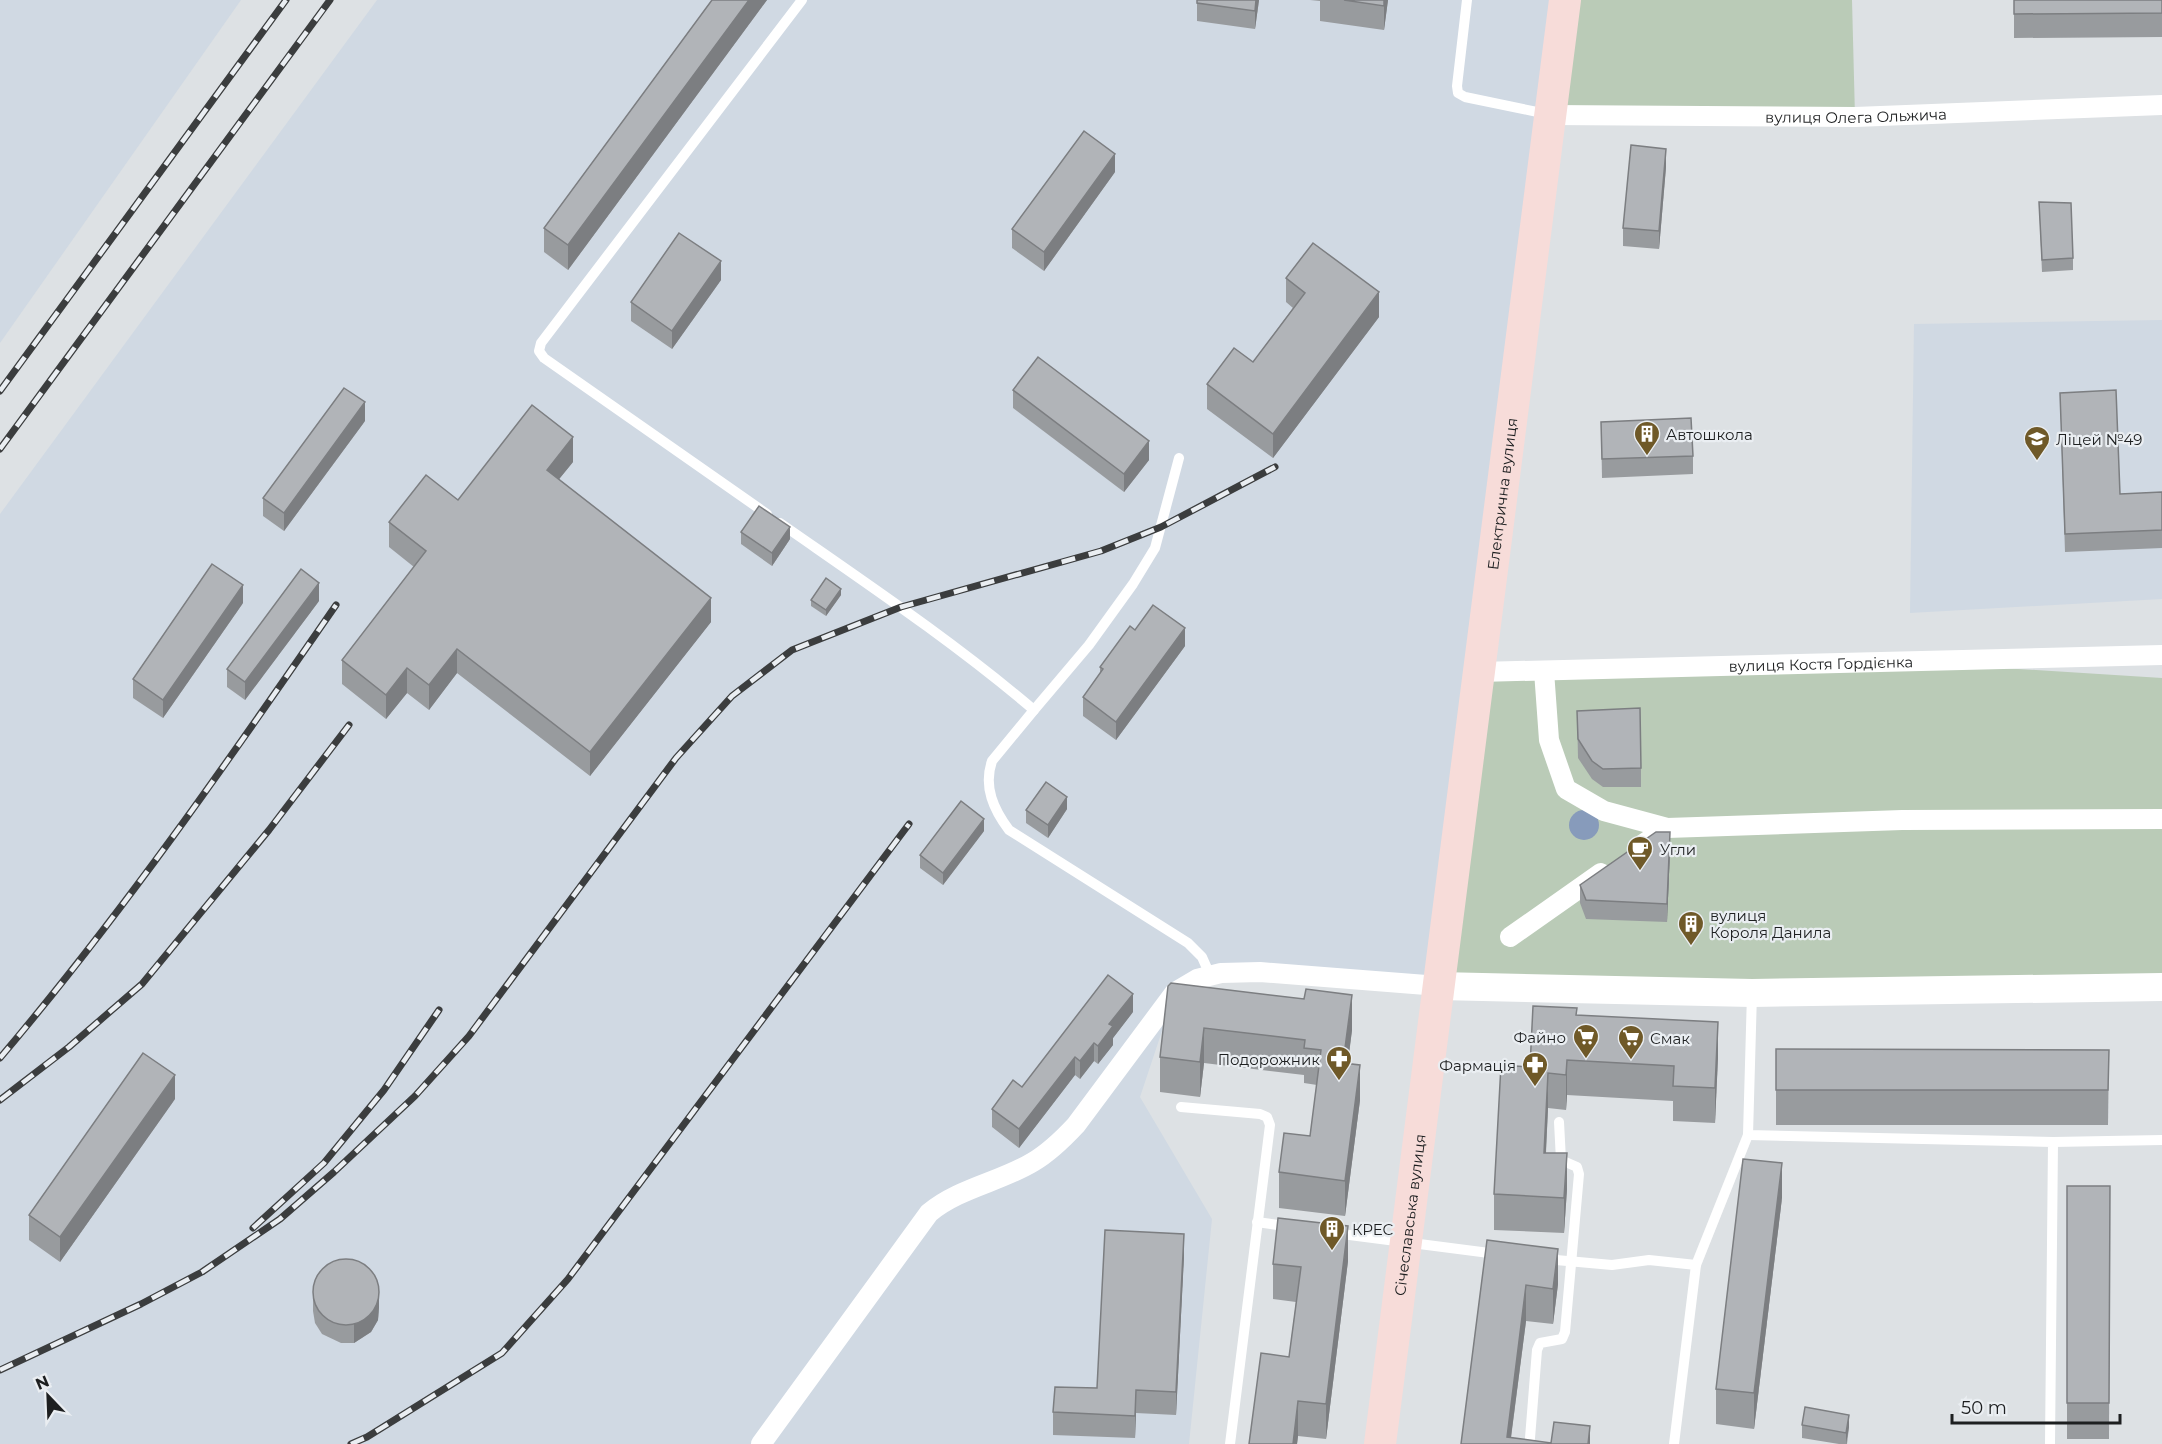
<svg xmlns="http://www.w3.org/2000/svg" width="2162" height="1444" font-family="Montserrat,sans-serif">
	<rect width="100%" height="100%" fill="#dde1e4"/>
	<g fill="#d0d9e3">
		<path d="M0 0H241L0 343Z"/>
		<path d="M377 0H1565L1439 986 1260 972 1175 992 1140 1097 1212 1219 1189 1444H0V514Z"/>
		<path d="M2162 320V599L1910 613 1914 324Z"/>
	</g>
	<g fill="#bacbb7">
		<path d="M1565 0H1852L1855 117 1550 115Z"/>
		<path d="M1908 662 2162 678V987L1439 986 1479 672Z"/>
	</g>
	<circle fill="#879bbb" cx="1584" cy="825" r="15"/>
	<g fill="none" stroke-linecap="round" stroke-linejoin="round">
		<g stroke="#fff" stroke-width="10">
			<path d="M1467 0 1457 86 1458 93 1465 97 1547 114"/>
			<path d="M767 514 544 358 539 351 541 343 802 0"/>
			<path d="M780 523C866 583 954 642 1034 710L992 761C983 787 994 810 1009 830L1188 943 1202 957 1210 975"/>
			<path d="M1034 710 1089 645 1133 584 1155 548 1179 458"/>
			<path d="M1752 993 1748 1135 2053 1142 2050 1444"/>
			<path d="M1181 1107 1260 1114 1267 1117 1270 1125 1230 1444"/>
			<path d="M2053 1142 2162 1140"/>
			<path d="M1257 1222 1292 1227"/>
			<path d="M1334 1233 1497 1254"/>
			<path d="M1545 1259 1612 1265 1649 1260 1696 1265 1674 1444"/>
			<path d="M1696 1265 1748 1135"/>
			<path d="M1530 1438 1537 1350 1540 1343 1562 1339 1565 1332 1579 1174 1577 1167 1561 1160 1559 1122"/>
		</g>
		<g stroke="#fff" stroke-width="20">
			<path id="s1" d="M1550 115 1855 117 2162 105"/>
			<path d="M1544 671 1549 740 1566 789 1604 811 1667 828"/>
			<path id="s2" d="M1479 672 2162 655"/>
			<path d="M1640 846 1667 828 1902 820 2162 819"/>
			<path d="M1510 937 1601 873"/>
			<path d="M761 1444 929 1213C959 1188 1000 1182 1033 1162 1050 1152 1063 1139 1076 1125L1175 992 1197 979 1221 973 1260 972 1439 986"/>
		</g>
		<path stroke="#fff" stroke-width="28" d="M1439 986 1752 993 2162 987"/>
		<path stroke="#f7dcd9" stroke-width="32" id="s3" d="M1380 1444 1565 0"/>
		<defs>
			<g id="rail">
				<path d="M0 391 286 0"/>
				<path d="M0 449 330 0"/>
				<path d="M0 1058C122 914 229 760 336 605"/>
				<path d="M0 1100 69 1047 142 984 269 830 349 725"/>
				<path d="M253 1228 324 1163 384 1090 439 1010"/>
				<path d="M0 1370 141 1304 202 1272 280 1219 334 1172 415 1096 469 1036 676 758 732 696 792 650 901 607 1101 551 1161 527 1275 467"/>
				<path d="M351 1444 367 1437 502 1353 568 1279 909 824"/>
			</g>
		</defs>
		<use href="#rail" stroke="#3b3d3e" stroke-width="7"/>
		<use href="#rail" stroke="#eaeef2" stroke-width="4.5" stroke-dasharray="14" stroke-linecap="butt"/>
	</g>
	<g fill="#989b9e">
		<path d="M712 0H767L568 270 544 252V228Z"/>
		<path d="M1197 0H1259L1255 29 1197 21Z"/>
		<path d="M1310 0H1388L1384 30 1320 21V1Z"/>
		<path d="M2014 0H2162V37L2014 38Z"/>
		<path d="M1666 167 1659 249 1623 246V228Z"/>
		<path d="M1115 172 1044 271 1012 248V229Z"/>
		<path d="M2039 202 2073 258V270L2042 272Z"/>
		<path d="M1286 278 1379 317 1273 458 1207 409V384L1253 362 1293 308 1286 302Z"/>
		<path d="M721 280 672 349 631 321V302Z"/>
		<path d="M1013 390 1149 460 1124 492 1013 408Z"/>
		<path d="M2060 393 2120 494 2162 492V548L2065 552Z"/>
		<path d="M365 421 284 531 263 516V498Z"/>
		<path d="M1601 422 1693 456V474L1602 478Z"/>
		<path d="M573 462 559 479 711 622 590 776 457 673 429 710 407 693 386 719 342 684V660L414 567 389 547V522Z"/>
		<path d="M741 532 790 539 772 566 741 544Z"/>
		<path d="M841 595 826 616 811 606V600Z"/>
		<path d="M319 601 245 700 227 687V669Z"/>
		<path d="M243 603 163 718 133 698V679Z"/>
		<path d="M1185 646 1116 740 1083 716V697L1100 674V667Z"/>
		<path d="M1577 711 1641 768V787H1603L1592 779 1578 758Z"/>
		<path d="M1067 809 1048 838 1026 823V810Z"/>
		<path d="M984 831 943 885 920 868V855Z"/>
		<path d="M1670 851 1667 922 1586 919 1580 903V885Z"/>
		<path d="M1168 986 1352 1030 1348 1063 1360 1100 1345 1216 1279 1208V1172L1310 1136 1317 1085 1304 1083V1075L1204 1063 1200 1097 1160 1092V1057Z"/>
		<path d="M1133 1012 1113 1038V1045L1098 1064 1094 1061 1080 1079 1075 1075 1019 1148 992 1127V1109Z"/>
		<path d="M1577 1015 1718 1057 1715 1123 1673 1121V1101L1567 1095 1566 1110 1548 1108 1546 1153 1567 1189 1564 1233 1494 1230V1194L1530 1067Z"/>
		<path d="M1776 1049 2109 1050 2108 1125H1776Z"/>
		<path d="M175 1099 60 1262 29 1240V1215Z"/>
		<path d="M2067 1186H2110L2109 1439H2067Z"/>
		<path d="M1782 1198 1754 1429 1716 1424V1389Z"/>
		<path d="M1487 1240 1558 1284 1553 1324 1526 1321 1511 1438 1551 1443 1590 1444H1461Z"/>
		<path d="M1184 1256 1176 1415 1136 1413 1135 1438 1053 1435V1412L1097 1388Z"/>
		<path d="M1348 1261 1326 1439 1298 1436 1297 1444H1249L1289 1357 1296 1302 1273 1299V1264Z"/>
		<path d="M313 1293 379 1307 378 1320 371 1332 354 1343H341L322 1334 315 1323 313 1311Z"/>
		<path d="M1802 1425 1849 1427 1847 1444H1839L1802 1438Z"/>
	</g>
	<g fill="#7c7e81">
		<path d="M749 0H767L568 270V245Z"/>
		<path d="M1256 0H1259L1255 29V11Z"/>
		<path d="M1384 0H1388L1384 30Z"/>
		<path d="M1666 149V167L1659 249V231Z"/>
		<path d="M1115 154V172L1044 271V252Z"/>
		<path d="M721 261V280L672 349V331Z"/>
		<path d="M1379 292V317L1273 458V434Z"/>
		<path d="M365 402V421L284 531V513Z"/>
		<path d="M573 437V462L547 494V470Z"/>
		<path d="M1149 441V460L1124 492V474Z"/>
		<path d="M790 527V539L772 566V553Z"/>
		<path d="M319 583V601L245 700V682Z"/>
		<path d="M243 585V603L163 718V700Z"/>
		<path d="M841 589V595L826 616V610Z"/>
		<path d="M711 598V622L590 776V752Z"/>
		<path d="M1185 628V646L1116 740V722Z"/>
		<path d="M457 649V673L429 710V685Z"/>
		<path d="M407 668V693L386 719V695Z"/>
		<path d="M1067 797V809L1048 838V825Z"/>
		<path d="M984 819V831L943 885V873Z"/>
		<path d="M1670 832V851L1667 922V904Z"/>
		<path d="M1133 994V1012L1113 1038V1045L1098 1064V1046L1109 1024Z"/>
		<path d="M1352 995V1030L1343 1098V1063Z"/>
		<path d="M1718 1022V1057L1715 1123V1088Z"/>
		<path d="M1204 1028V1063L1200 1097V1062Z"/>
		<path d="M1094 1043V1061L1080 1079V1061Z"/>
		<path d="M1075 1057V1075L1019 1148V1129Z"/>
		<path d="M1567 1060V1095L1566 1110V1075Z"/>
		<path d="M1360 1065V1100L1345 1216V1181Z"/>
		<path d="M1548 1073V1108L1544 1188V1153Z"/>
		<path d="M175 1075V1099L60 1262V1237Z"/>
		<path d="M1567 1153V1189L1564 1233V1198Z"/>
		<path d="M1782 1163V1198L1754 1429V1393Z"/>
		<path d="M1348 1226V1261L1326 1439V1404Z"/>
		<path d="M1184 1234V1256L1176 1415V1392Z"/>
		<path d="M1558 1249V1284L1553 1324V1289Z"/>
		<path d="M1526 1285V1321L1510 1444 1507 1437Z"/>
		<path d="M379 1289V1307L378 1320 371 1332 354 1343V1324Z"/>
		<path d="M1136 1390V1413L1135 1438V1416Z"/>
		<path d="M1298 1401V1436L1297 1444H1293Z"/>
		<path d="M1849 1415V1427L1846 1444V1433Z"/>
		<path d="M1590 1426V1444H1588Z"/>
	</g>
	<g fill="#b1b4b8" stroke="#7c7e81" stroke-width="1.5">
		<path d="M712 0H749L568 245 544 228Z"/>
		<path d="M1197 0H1256L1255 11 1197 3Z"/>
		<path d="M1344 0H1384V6Z"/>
		<path d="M2014 0H2162V13L2014 14Z"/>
		<path d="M1084 131 1115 154 1044 252 1012 229Z"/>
		<path d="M1631 145 1666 149 1659 231 1623 228Z"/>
		<path d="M2039 202 2071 203 2073 258 2042 260Z"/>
		<path d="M679 233 721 261 672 331 631 302Z"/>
		<path d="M1313 243 1379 292 1273 434 1207 384 1234 348 1253 362 1305 293 1286 278Z"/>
		<path d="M1038 357 1149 441 1124 474 1013 390Z"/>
		<path d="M344 388 365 402 284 513 263 498Z"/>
		<path d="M2116 390 2120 494 2162 492V530L2065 534 2060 393Z"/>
		<path d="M532 405 573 437 547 470 711 598 590 752 457 649 429 685 407 668 386 695 342 660 426 551 389 522 426 475 458 500Z"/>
		<path d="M1691 418 1693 456 1602 459 1601 422Z"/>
		<path d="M759 506 790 527 772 553 741 532Z"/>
		<path d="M212 564 243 585 163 700 133 679Z"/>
		<path d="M301 569 319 583 245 682 227 669Z"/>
		<path d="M826 578 841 589 826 610 811 600Z"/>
		<path d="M1153 605 1185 628 1116 722 1083 697 1103 669 1100 667 1130 626 1135 630Z"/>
		<path d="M1640 708 1641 768 1603 769 1592 761 1578 739 1577 711Z"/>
		<path d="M1046 782 1067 797 1048 825 1026 810Z"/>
		<path d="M961 801 984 819 943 873 920 855Z"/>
		<path d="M1656 832H1670L1667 904 1586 900 1580 885Z"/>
		<path d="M1108 975 1133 994 1109 1024 1113 1026 1098 1046 1094 1043 1080 1061 1075 1057 1019 1129 992 1109 1013 1080 1022 1087Z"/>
		<path d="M1171 983 1304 999 1306 989 1352 995 1343 1063 1360 1065 1345 1181 1279 1172 1284 1133 1310 1136 1321 1050 1304 1048 1305 1040 1204 1028 1200 1062 1160 1057 1168 986Z"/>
		<path d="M1533 1006 1577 1008 1576 1015 1718 1022 1715 1088 1673 1086 1674 1066 1567 1060 1566 1075 1548 1073 1544 1153H1567L1564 1198 1494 1194 1501 1065 1530 1067Z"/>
		<path d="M1776 1049 2109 1050 2108 1090H1776Z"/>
		<path d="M143 1053 175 1075 60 1237 29 1215Z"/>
		<path d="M1743 1159 1782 1163 1754 1393 1716 1389Z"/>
		<path d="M2067 1186H2110L2109 1403H2067Z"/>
		<path d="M1278 1218 1348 1226 1326 1404 1298 1401 1293 1444H1249L1261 1353 1289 1357 1301 1267 1273 1264Z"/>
		<path d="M1105 1230 1184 1234 1176 1392 1136 1390 1135 1416 1053 1412 1055 1387 1097 1388Z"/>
		<path d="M1487 1240 1558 1249 1553 1289 1526 1285 1507 1437 1551 1443 1554 1422 1590 1426 1588 1444H1461Z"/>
		<circle cx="346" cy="1292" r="33"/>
		<path d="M1805 1407 1849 1415 1846 1433 1802 1425Z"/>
	</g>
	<defs>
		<symbol id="building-pin" viewBox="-11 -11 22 30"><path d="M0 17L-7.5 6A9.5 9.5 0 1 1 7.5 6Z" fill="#6f5928" stroke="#eaeef2"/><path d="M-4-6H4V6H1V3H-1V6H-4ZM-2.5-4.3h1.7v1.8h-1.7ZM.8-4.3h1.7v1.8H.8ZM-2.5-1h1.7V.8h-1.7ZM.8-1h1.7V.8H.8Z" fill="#fff"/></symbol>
		<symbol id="school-pin" viewBox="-11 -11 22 30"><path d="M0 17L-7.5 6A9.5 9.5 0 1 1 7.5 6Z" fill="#6f5928" stroke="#eaeef2"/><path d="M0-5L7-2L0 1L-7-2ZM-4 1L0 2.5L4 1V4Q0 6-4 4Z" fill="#fff"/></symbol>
		<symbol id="cafe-pin" viewBox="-11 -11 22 30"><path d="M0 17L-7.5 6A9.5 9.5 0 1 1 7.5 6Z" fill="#6f5928" stroke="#eaeef2"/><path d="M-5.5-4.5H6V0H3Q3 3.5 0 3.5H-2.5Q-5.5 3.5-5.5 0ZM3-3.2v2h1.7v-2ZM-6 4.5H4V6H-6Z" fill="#fff"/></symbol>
		<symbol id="supermarket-pin" viewBox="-11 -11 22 30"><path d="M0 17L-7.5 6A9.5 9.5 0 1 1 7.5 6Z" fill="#6f5928" stroke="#eaeef2"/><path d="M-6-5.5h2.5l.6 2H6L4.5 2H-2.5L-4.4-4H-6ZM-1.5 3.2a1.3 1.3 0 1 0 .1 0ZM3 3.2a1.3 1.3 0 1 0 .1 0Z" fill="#fff"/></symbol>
		<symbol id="pharmacy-pin" viewBox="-11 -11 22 30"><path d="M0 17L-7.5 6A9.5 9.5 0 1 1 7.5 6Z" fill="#6f5928" stroke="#eaeef2"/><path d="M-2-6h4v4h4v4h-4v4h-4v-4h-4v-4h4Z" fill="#fff"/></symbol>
	</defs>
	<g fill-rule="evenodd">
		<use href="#building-pin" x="1632" y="419" width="30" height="40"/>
		<use href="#school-pin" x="2022" y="424" width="30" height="40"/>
		<use href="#cafe-pin" x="1625" y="834" width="30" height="40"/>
		<use href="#building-pin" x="1676" y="909" width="30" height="40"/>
		<use href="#supermarket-pin" x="1571" y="1022" width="30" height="40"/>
		<use href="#supermarket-pin" x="1616" y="1023" width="30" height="40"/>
		<use href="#pharmacy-pin" x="1324" y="1044" width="30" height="40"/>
		<use href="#pharmacy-pin" x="1520" y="1050" width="30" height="40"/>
		<use href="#building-pin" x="1317" y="1214" width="30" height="40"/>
	</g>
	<g text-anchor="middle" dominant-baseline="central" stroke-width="4.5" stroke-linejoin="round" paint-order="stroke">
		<g font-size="15" fill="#1d1f20" stroke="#eaeef2">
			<text stroke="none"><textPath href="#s1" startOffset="306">вулиця Олега Ольжича</textPath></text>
			<text stroke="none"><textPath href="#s3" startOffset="958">Електрична вулиця</textPath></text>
			<text stroke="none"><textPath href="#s2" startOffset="342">вулиця Костя Гордієнка</textPath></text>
			<text stroke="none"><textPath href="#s3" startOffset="231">Січеславська вулиця</textPath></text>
		</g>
		<g font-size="15" fill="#1d1f20" stroke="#eaeef2" text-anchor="start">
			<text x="1666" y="434">Автошкола</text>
			<text x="2056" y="439">Ліцей №49</text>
			<text x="1660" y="849">Угли</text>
			<text x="1710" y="915">вулиця<tspan x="1710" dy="17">Короля Данила</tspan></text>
			<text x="1566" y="1037" text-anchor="end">Файно</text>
			<text x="1650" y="1038">Смак</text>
			<text x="1320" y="1059" text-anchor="end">Подорожник</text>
			<text x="1516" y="1065" text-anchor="end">Фармація</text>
			<text x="1352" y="1229">КРЕС</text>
		</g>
	</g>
	<g transform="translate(48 1396) rotate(337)" stroke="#eaeef2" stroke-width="4.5" paint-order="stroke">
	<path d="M0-4.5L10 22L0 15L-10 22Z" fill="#1d1f20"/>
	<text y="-9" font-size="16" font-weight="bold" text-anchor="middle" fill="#1d1f20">N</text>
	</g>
	<path d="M1952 1414v9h168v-9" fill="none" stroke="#1d1f20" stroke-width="3"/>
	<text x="1961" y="1414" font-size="18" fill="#1d1f20" stroke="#eaeef2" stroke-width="4.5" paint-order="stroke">50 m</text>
</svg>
